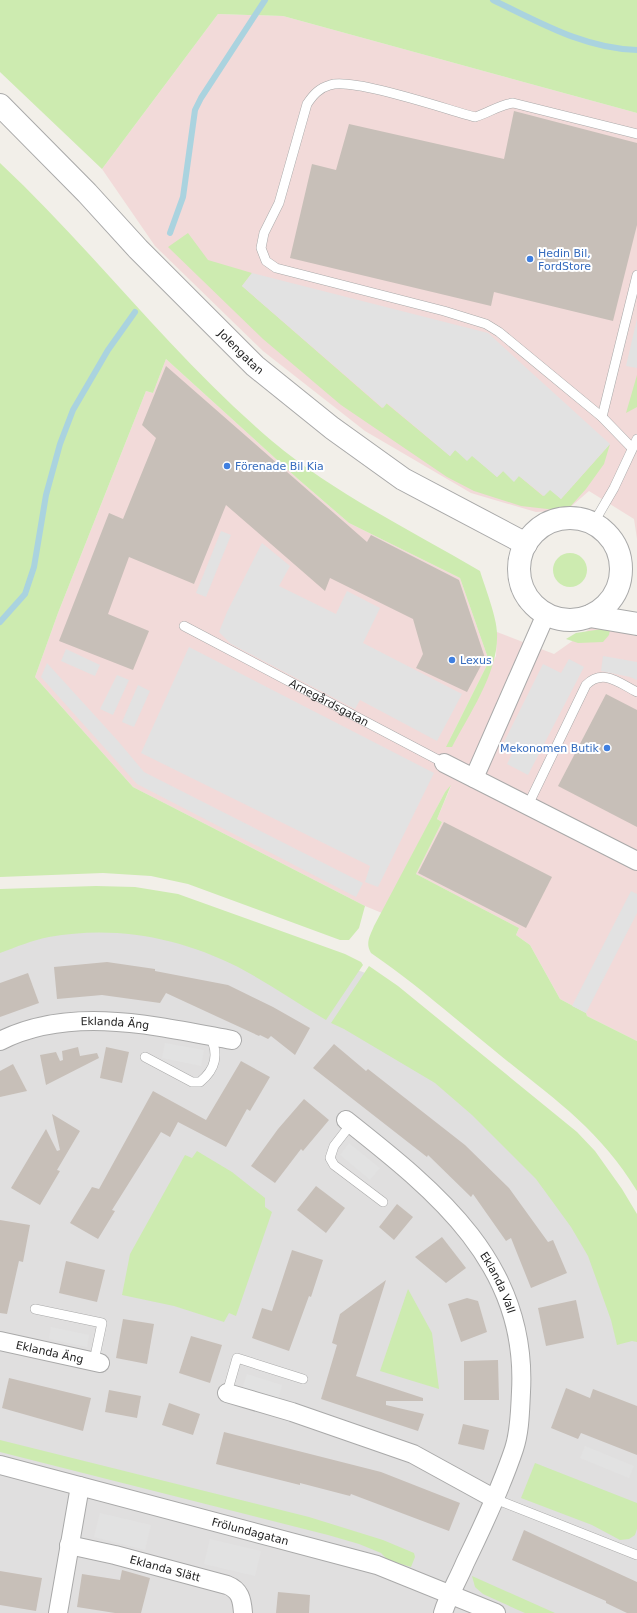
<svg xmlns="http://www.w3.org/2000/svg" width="637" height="1613" font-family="'DejaVu Sans',sans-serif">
	<rect width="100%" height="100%" fill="#f2efe9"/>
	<path fill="#e0dfdf" d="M0 894 161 896 368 974 637 1226V1613H0Z"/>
	<g fill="#f2dad9">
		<path d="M218 14 283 16 637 113V539L634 519 589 491 567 510 536 512 471 493 365 431 263 351 155 246 102 169Z"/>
		<path d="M166 359 298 479 349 523 460 578 489 661 449 741 496 656 497 632 554 654 598 623 637 631V1041L587 1016 586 1013 560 999 530 945 516 935 519 928 416 874 442 822 437 819 451 786 445 792 382 913 365 906 133 787 35 677 58 613 146 391 153 393Z"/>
	</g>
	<g fill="#cdebb0">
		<path d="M0 0H637V113L283 16 218 14 102 169 0 72Z"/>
		<path d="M0 163C95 252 173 357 272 441 335 494 409 529 480 571 485 587 497 618 497 633 499 672 469 714 452 747H446L489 661 460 578 349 523 298 479 166 359 153 393 146 391 58 613 35 677 133 787 365 906 359 928 349 940H340L188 884 151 876 103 873 0 877Z"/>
		<path d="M188 233 208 260 252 273 242 286 382 408 386 403 450 456 455 450 472 455 497 477 503 471 519 476 543 496 550 489 561 499 610 444 604 464 586 489 570 507 556 510 521 506 474 491 447 477 341 405 263 339 168 247Z"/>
		<path d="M637 375V407L626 413Z"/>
		<circle cx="570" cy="570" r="17"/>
		<path d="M602 629 610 630 609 635 603 642 578 643 566 639 576 633Z"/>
		<path d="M451 785 437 819 442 822 416 874 519 928 516 935 530 945 560 999 586 1013 587 1016 637 1041V1191C598 1127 551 1097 495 1051 454 1018 415 983 371 953 365 943 370 936 374 926L445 792Z"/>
		<path d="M96 886 135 887 178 894 345 954 361 962 363 965 326 1020C297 1003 268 983 238 967 179 937 114 925 49 937 33 940 16 947 0 953V889Z"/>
		<path d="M369 966 398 986 577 1132 595 1151 622 1189 637 1214V1342L632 1341 617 1345 611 1320 588 1256 571 1227 536 1179 472 1115 435 1083 344 1029 331 1023Z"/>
		<path d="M197 1151 232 1172 265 1198V1207L272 1212 236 1316 229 1313 224 1322 174 1306 122 1295 130 1254 185 1155 192 1158Z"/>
		<path d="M408 1289 432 1333 439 1389 380 1371Z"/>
		<path d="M0 1440 309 1517 383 1540 414 1553 415 1557 411 1567 388 1560 381 1553 359 1544 328 1535 0 1452Z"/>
		<path d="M535 1463 637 1503V1529L635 1535 629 1539 620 1540 592 1525 521 1498Z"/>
		<path d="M472 1576 555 1613H525L518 1610 483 1594 475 1587Z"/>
	</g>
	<g fill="#e2e2e2">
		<path d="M252 273 488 333 610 444 561 499 550 490 544 496 519 476 514 482 503 471 497 477 472 456 467 461 455 450 450 456 387 403 383 408 242 286Z"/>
		<path d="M637 319V368L626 366Z"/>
		<path d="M221 531 231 535 206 597 196 593Z"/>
		<path d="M262 543 290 566 279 586 336 614 347 591 380 608 363 643 462 694 437 741 360 700 355 709 231 644 219 632 227 612Z"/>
		<path d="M189 647 434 773 378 887 365 882 370 866 141 753Z"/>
		<path d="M66 649 100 665 95 676 61 661Z"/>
		<path d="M603 656 637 662V680L630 677 601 671Z"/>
		<path d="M569 659 584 667 528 775 507 764 515 748 504 742 543 664 561 673Z"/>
		<path d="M47 663 118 741 144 772 363 883 356 897 137 784 41 677Z"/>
		<path d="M117 675 129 680 113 715 100 709Z"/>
		<path d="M138 685 150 691 134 727 122 722Z"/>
		<path d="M631 891 637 894V913L586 1013 572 1006Z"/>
		<path d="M165 1043 204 1050 201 1066 162 1058Z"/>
		<path d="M349 1143 380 1168 370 1180 340 1155Z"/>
		<path d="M51 1327 89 1335 87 1347 49 1339Z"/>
		<path d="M247 1374 282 1385 278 1400 242 1389Z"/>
		<path d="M585 1446 634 1466 629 1478 580 1458Z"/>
		<path d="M100 1513 151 1525 145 1550 94 1537Z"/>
		<path d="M210 1539 261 1551 255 1576 204 1564Z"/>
	</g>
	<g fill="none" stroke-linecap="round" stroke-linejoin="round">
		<g stroke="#aad3df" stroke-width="6">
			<path d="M493 0C539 22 585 49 637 50"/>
			<path d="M170 233 183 197 195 110 201 98 265 0"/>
			<path d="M0 622 25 594 34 567 46 495 60 444 73 410 108 350 135 312"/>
		</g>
	</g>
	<g fill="#c7bfb8">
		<path d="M514 111 637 143V225L613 321 494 292 491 306 290 258 312 164 336 170 349 124 504 159Z"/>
		<path d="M166 366 367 542 371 535 459 580 485 658 467 692 416 668 423 654 413 619 330 578 325 591 226 505 194 584 129 557 108 614 149 631 133 670 59 641 109 513 123 519 156 438 142 425Z"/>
		<path d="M606 694 637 710V827L558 786Z"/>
		<path d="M444 822 552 877 526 928 418 873Z"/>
		<path d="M107 962 155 969V971L228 985 273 1007 310 1028 295 1055 271 1036 268 1039 260 1035 259 1036 166 993 160 1003 102 995 57 999 54 967Z"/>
		<path d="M28 973 39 1003 0 1017V983Z"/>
		<path d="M334 1044 366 1071 368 1069 465 1145 509 1188 548 1242 553 1240 567 1273 531 1288 511 1238 506 1241 473 1194 471 1197 428 1155 427 1157 313 1068Z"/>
		<path d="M78 1047 80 1056 97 1053 99 1058 46 1085 40 1055 56 1052 60 1061 63 1060 62 1051Z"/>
		<path d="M106 1047 129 1052 122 1083 100 1078Z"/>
		<path d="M241 1061 270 1077 250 1111 247 1109 226 1147 178 1122 170 1137 161 1132 112 1210 115 1211 98 1239 70 1223 92 1187 99 1189 153 1091 206 1120Z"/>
		<path d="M13 1064 27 1091 0 1097V1071Z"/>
		<path d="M304 1099 329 1120 303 1151 301 1149 275 1183 251 1166 278 1129Z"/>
		<path d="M52 1114 80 1131 57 1170 60 1171 40 1205 11 1188 46 1129 57 1151 60 1150Z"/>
		<path d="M316 1186 345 1208 326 1233 297 1210Z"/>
		<path d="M397 1204 413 1217 394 1240 379 1227Z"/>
		<path d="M0 1220 30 1225 23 1262 19 1261 7 1314 0 1313Z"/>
		<path d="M442 1237 466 1268 446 1283 415 1257Z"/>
		<path d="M292 1250 323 1260 311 1297 309 1296 289 1351 252 1338 262 1308 272 1311Z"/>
		<path d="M66 1261 105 1270 97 1302 59 1293Z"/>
		<path d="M386 1280 356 1376 423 1398V1401H386V1405L424 1414 418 1431 321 1399 337 1345 332 1343 340 1314Z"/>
		<path d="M467 1298 478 1301 487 1332 461 1342 448 1304Z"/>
		<path d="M576 1300 584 1338 546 1346 538 1308Z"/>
		<path d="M123 1319 154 1324 147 1364 116 1358Z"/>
		<path d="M191 1336 222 1345 210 1383 179 1373Z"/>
		<path d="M498 1360 499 1400H464V1361Z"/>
		<path d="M9 1378 91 1398 83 1431 2 1408Z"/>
		<path d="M566 1388 590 1398 593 1389 637 1406V1455L581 1433 578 1439 551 1428Z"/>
		<path d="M109 1390 141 1396 137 1418 105 1412Z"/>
		<path d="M169 1403 200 1414 193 1435 162 1425Z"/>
		<path d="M463 1424 489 1430 484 1450 458 1444Z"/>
		<path d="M224 1432 381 1472 460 1503 449 1531 351 1494 350 1496 300 1483V1485L216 1464Z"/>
		<path d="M524 1530 637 1582V1613H627L606 1603V1601L512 1560Z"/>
		<path d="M122 1570 150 1578 141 1613H115L77 1607 82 1574 120 1580Z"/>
		<path d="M0 1571 42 1578 36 1611 0 1605Z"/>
		<path d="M278 1592 310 1595 309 1613H276Z"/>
	</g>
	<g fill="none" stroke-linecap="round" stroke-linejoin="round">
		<defs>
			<g id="service">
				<path d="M602 417 637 275"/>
				<path d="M632 448 602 417 499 332 486 324 444 311 276 268 266 261 261 248 264 233 279 203 307 104C313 95 319 88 330 85 352 77 448 110 475 117 489 113 498 105 513 103L637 134"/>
				<path d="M593 524 614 488 637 439"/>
				<path id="s1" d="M184 626 444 763"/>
				<path d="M528 805 586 685C603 668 619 683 637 692"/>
				<path d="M145 1057 192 1082H200C216 1069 219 1054 210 1036"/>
				<path d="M351 1124 334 1146 330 1158 334 1165 383 1202"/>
				<path d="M35 1309 102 1323 94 1361"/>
				<path d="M227 1393 237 1358 303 1379"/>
				<path d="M495 1499 637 1555"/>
			</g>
			<g id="minor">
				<path d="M444 763 637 861"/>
				<path d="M474 778 546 614"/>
				<path id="s2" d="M0 1041C71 1005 157 1026 232 1040"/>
				<path id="s3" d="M346 1120C437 1192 528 1264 521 1392 520 1411 520 1431 514 1449 501 1488 483 1526 465 1563 458 1580 448 1596 443 1613"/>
				<path id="s4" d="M0 1341 100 1363"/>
				<path d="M227 1393 292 1412 413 1454 495 1499"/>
				<path id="s5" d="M0 1465 377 1565 496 1613"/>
				<path id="s6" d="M69 1545 115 1555 227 1585C240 1590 242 1599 243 1613"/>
				<path d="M58 1613 80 1486"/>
			</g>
			<g id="tertiary">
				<path id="s7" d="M0 105 87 193 138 249 255 366 332 428 403 479 526 544"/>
				<circle cx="570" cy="569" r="51"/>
				<path d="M590 616 637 624"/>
			</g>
		</defs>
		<use href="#service" stroke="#a9a9a9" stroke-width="10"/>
		<use href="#minor" stroke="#a9a9a9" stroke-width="20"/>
		<use href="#tertiary" stroke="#a9a9a9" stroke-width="24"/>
		<use href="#service" stroke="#fff" stroke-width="9"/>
		<use href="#minor" stroke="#fff" stroke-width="18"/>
		<use href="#tertiary" stroke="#fff" stroke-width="22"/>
	</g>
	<g fill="#3f7fe0" stroke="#fff" stroke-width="1.5">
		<circle cx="530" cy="259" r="4"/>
		<circle cx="227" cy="466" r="4"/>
		<circle cx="452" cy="660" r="4"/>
		<circle cx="607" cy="748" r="4"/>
	</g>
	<g text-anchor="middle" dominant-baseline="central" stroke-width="4" stroke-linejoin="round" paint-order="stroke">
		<g font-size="11" fill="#366cbe" stroke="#fff" text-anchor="start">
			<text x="538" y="253">Hedin Bil,<tspan x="538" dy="13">FordStore</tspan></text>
			<text x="235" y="466">Förenade Bil Kia</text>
			<text x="460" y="660">Lexus</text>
			<text x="599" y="748" text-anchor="end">Mekonomen Butik</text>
		</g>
		<g font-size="11" fill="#222" stroke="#fff">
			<text stroke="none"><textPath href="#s7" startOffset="345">Jolengatan</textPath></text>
			<text stroke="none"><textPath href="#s1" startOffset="164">Arnegårdsgatan</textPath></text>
			<text stroke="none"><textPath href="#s2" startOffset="118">Eklanda Äng</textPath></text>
			<text stroke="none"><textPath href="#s3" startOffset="225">Eklanda Vall</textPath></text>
			<text stroke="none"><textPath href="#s4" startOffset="51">Eklanda Äng</textPath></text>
			<text stroke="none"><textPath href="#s5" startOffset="259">Frölundagatan</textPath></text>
			<text stroke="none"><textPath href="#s6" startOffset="99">Eklanda Slätt</textPath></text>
		</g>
	</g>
</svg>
